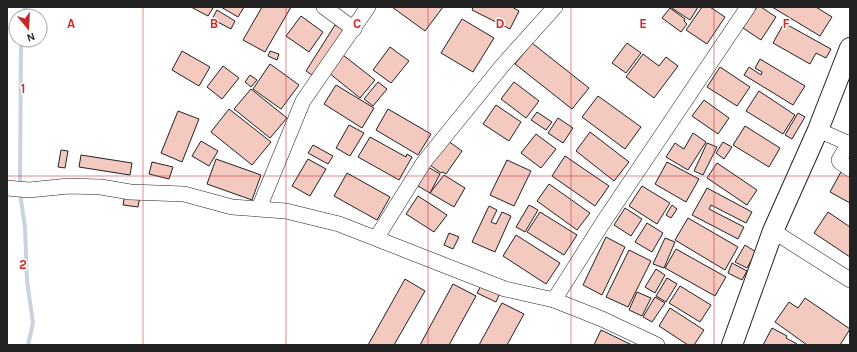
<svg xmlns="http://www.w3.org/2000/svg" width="857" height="352" font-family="Karla,sans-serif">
	<rect width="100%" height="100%" fill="#fff"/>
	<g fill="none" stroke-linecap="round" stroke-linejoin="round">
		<g stroke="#c7d3dd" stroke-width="4">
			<path d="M24 16 25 7"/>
			<path d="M20 186 21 40"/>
			<path d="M20 193 25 228 27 281 33 323 28 345"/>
		</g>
	</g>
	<g fill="#f3c9c0" stroke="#222">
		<path d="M191 7H210L213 8 208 16Z"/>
		<path d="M221 7H244L238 17Z"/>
		<path d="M262 7H291L265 52 243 40Z"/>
		<path d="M392 7H443L425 31Z"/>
		<path d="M473 7H512L519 11 510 29 472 10Z"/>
		<path d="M670 7H698L690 20Z"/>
		<path d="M702 7H710L725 17 707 44 686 30Z"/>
		<path d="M757 7H761L776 17 761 40 743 28Z"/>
		<path d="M772 7H816L832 17 820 36Z"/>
		<path d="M670 8 685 19 684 21 687 24 681 32 662 18Z"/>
		<path d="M217 10 235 21 231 29 212 19Z"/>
		<path d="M301 16 323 32 309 52 286 36Z"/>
		<path d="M462 19 494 38 473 72 441 53Z"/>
		<path d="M784 23 831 49 826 58 816 53 810 64 773 43Z"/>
		<path d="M335 25 344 30 315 77 306 71Z"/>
		<path d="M532 43 589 88 572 109 515 64Z"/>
		<path d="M627 43 641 53 626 73 612 63Z"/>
		<path d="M390 47 409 61 391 83 373 70Z"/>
		<path d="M182 51 210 67 199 86 172 70Z"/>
		<path d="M270 51 279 54 277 60 268 56Z"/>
		<path d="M643 54 659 66 666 57 678 66 654 98 626 77Z"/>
		<path d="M343 55 375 80 360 98 329 73Z"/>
		<path d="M760 59 805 86 793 105 744 75 749 67 761 75 762 72 755 68Z"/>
		<path d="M270 64 299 85 281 109 253 89Z"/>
		<path d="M223 66 239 78 222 99 207 87Z"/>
		<path d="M720 67 750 87 737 106 707 87Z"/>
		<path d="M250 75 257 80 251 87 245 82Z"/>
		<path d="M378 82 387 89 373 106 364 99Z"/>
		<path d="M514 82 539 101 526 118 501 99Z"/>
		<path d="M336 85 374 108 362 128 324 104Z"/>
		<path d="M251 89 287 118 270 138 234 109Z"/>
		<path d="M759 91 795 115 783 134 746 111Z"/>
		<path d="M598 96 641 127 625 149 582 117Z"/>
		<path d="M704 100 729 118 718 134 692 116Z"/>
		<path d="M496 105 521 122 509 141 483 124Z"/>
		<path d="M229 109 271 142 252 165 211 132Z"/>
		<path d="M388 109 431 134 418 155 376 130Z"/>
		<path d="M178 111 199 119 182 162 161 153Z"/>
		<path d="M537 112 552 122 546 130 531 120Z"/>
		<path d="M798 113 805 117 792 139 785 135Z"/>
		<path d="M558 118 573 128 563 143 548 133Z"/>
		<path d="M349 125 364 133 350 156 336 148Z"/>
		<path d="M745 126 780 148 769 167 733 145Z"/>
		<path d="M590 132 629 162 614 181 576 151Z"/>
		<path d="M693 133 706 142 688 170 666 157 675 143 684 149Z"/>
		<path d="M536 134 556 149 541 168 521 153Z"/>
		<path d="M370 137 406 157 407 154 412 157 399 180 358 157Z"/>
		<path d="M201 141 218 151 209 166 192 156Z"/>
		<path d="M448 141 462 151 446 174 443 172 441 173 430 165Z"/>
		<path d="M723 142 732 147 724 159 716 153Z"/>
		<path d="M707 143 717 147 703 175 694 171Z"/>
		<path d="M313 145 333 156 328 164 308 153Z"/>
		<path d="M61 150 68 151 65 168 58 167Z"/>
		<path d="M81 155 132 163 130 175 79 167Z"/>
		<path d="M565 156 609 186 595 206 552 176Z"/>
		<path d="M216 159 261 175 252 200 207 184Z"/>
		<path d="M308 159 326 169 310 196 292 186Z"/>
		<path d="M507 160 531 171 514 206 490 195Z"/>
		<path d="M152 162 173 167 169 179 149 174Z"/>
		<path d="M667 162 699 179 686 202 655 184Z"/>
		<path d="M717 163 757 190 747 205 707 178Z"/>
		<path d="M428 167 440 174 430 193 418 186Z"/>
		<path d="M842 170 850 175V203L830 192Z"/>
		<path d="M347 173 390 197 377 220 334 196Z"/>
		<path d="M444 175 465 188 454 207 430 193Z"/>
		<path d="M549 184 590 213 577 230 537 201Z"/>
		<path d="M642 186 670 203 657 224 629 206Z"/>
		<path d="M707 188 752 212 746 223 711 205 709 209 744 227 738 239 692 215Z"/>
		<path d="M125 194 140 196 138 207 123 205Z"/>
		<path d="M418 196 447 215 434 232 406 214Z"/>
		<path d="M529 205 538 210 525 232 516 227Z"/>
		<path d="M672 205 677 209 671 218 666 215Z"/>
		<path d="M489 206 497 210 491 222 496 224 502 212 511 216 495 252 472 242Z"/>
		<path d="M625 208 642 219 631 236 614 225Z"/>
		<path d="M540 212 577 235 564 255 527 232Z"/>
		<path d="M828 212 850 227V257L814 233Z"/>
		<path d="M688 218 738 247 725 270 675 240Z"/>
		<path d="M647 223 663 233 652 252 635 242Z"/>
		<path d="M449 233 459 237 453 249 444 245Z"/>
		<path d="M516 235 560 263 546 284 503 256Z"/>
		<path d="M606 237 625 247 602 295 583 285Z"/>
		<path d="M665 238 675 242 664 268 653 264Z"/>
		<path d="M745 245 756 252 747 268 735 262Z"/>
		<path d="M676 249 726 277 715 296 665 268Z"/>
		<path d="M629 250 651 261 628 307 606 297Z"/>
		<path d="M732 263 747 271 742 280 728 273Z"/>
		<path d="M656 269 665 275 655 293 645 287Z"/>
		<path d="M667 278 677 284 666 302 656 296Z"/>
		<path d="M405 279 425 291 394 345H368Z"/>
		<path d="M453 284 476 296 449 345H420Z"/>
		<path d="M482 284 500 293 496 302 477 293Z"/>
		<path d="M680 286 711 305 700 322 669 303Z"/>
		<path d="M637 292 651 298 642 316 629 310Z"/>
		<path d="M655 297 665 303 652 322 643 317Z"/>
		<path d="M805 298 850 329 840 345H807L775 322 789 302 798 308Z"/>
		<path d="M502 303 524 314 507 345H479Z"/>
		<path d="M670 308 704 330 694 345H688L659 326Z"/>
		<path d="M772 328 787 336 786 338 797 344 796 345H763Z"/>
		<path d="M601 330 632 345H594Z"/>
	</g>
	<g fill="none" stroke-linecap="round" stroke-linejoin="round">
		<defs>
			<g id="minor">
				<path d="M324 7 354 29"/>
				<path d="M818 130 850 144"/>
				<path d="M849 143 839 160 840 162 850 169"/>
				<path d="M7 188 29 190 69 186 101 187 130 192 184 194 232 207 286 211 339 224 505 289 554 300 602 319 657 345"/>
				<path d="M259 208 303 101 368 7"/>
				<path d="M773 231 850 280"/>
				<path d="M377 237 424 162 502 66 555 7"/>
				<path d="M554 300 602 224 748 7"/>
			</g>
			<path id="major" d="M732 345 773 231 818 130 850 48"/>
		</defs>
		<use href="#minor" stroke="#222" stroke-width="16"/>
		<use href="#major" stroke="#222" stroke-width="22"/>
		<use href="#minor" stroke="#fff" stroke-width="15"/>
		<use href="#major" stroke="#fff" stroke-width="20"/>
	</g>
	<path fill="none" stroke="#d62828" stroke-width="1" stroke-opacity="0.55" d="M143 7V345M286 7V345M428 7V345M571 7V345M714 7V345M7 176H850"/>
	<g font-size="13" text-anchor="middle" font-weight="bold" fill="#d62828" stroke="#fff" stroke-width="3" stroke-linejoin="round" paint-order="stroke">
		<text x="71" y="28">A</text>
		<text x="214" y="28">B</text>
		<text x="357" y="28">C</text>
		<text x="500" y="28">D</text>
		<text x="643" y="28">E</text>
		<text x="786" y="28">F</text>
		<text x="23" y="93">1</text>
		<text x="23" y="269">2</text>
	</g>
	<rect width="857" height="352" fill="none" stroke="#222222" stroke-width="16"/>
	<g transform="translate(28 28) rotate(162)"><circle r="19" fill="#ffffff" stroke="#a7a7a7"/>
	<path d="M0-3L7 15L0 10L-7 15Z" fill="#c62828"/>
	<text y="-6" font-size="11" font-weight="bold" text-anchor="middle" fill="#222222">N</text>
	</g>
</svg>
